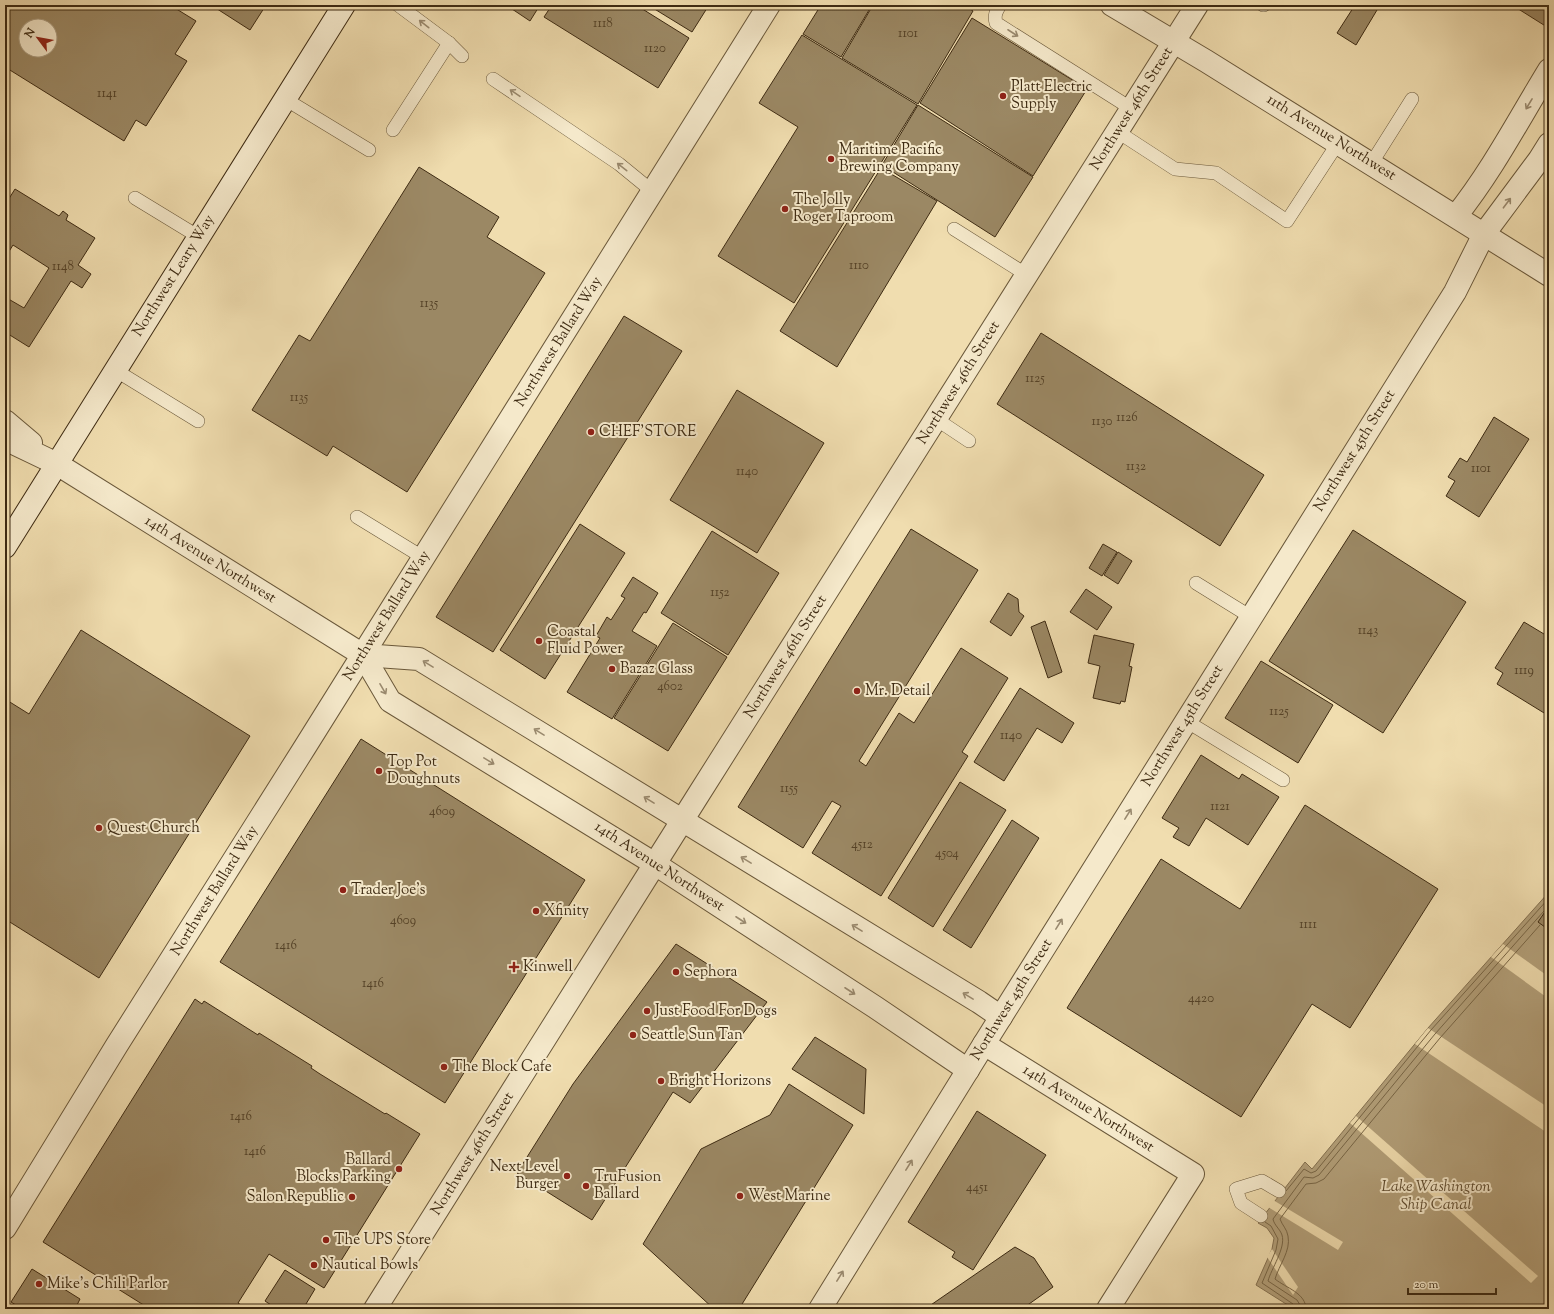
<svg xmlns="http://www.w3.org/2000/svg" width="1554" height="1314" font-family="'Sorts Mill Goudy',serif">
	<rect width="100%" height="100%" fill="#f0ddaf"/>
	<filter id="stains"><feTurbulence type="fractalNoise" baseFrequency=".005" numOctaves="4"/><feColorMatrix values="0 0 0 0 .2 0 0 0 0 .09 0 0 0 0 .02 0 0 0 .5 -.17"/></filter>
	<radialGradient id="worn" r=".72"><stop offset=".6" stop-color="#630" stop-opacity="0"/><stop offset="1" stop-color="#630" stop-opacity=".3"/></radialGradient>
	<path fill="#b3a07a" stroke="#847151" d="M1549 892V1309H1294L1256 1285 1272 1249 1274 1238 1267 1228 1258 1223 1305 1162 1312 1169 1428 1028Z"/>
	<g fill="#f0ddaf">
		<path d="M1503 944 1549 977V999L1491 957Z"/>
		<path d="M1428 1028 1549 1108V1134L1415 1044Z"/>
		<path d="M1356 1116 1538 1276 1531 1283 1350 1123Z"/>
		<path d="M1273 1200 1343 1242 1338 1250 1268 1207Z"/>
		<path d="M1272 1249 1298 1287 1293 1295 1267 1257Z"/>
	</g>
	<g fill="none" stroke-linecap="round" stroke-linejoin="round">
		<g stroke="#786646" stroke-width="1">
			<path d="M1286 1191 1304 1169 1311 1173 1316 1171 1431 1030 1549 898"/>
			<path d="M1265 1222 1271 1226 1278 1239 1276 1250 1262 1283 1293 1304 1295 1309"/>
			<path d="M1300 1309V1305L1297 1300 1268 1281C1271 1269 1286 1248 1282 1235 1280 1229 1274 1225 1273 1219L1304 1177 1313 1178 1319 1175 1435 1034 1544 911"/>
			<path d="M1306 1309C1306 1293 1286 1288 1275 1279 1279 1265 1291 1251 1288 1236 1287 1229 1282 1225 1280 1219L1306 1184 1316 1183 1324 1179 1440 1038 1540 925"/>
		</g>
	</g>
	<g fill="#9b8864" stroke="#3e2b13" fill-rule="evenodd">
		<path d="M5 5H170L196 21 175 54 187 61 146 126 136 120 124 141 5 67ZM26 26H50V50H26Z"/>
		<path d="M211 5H266L250 30Z"/>
		<path d="M506 5H540L530 21Z"/>
		<path d="M552 5H636L689 38 658 88 544 17Z"/>
		<path d="M648 5H709L692 32Z"/>
		<path d="M821 5H872L841 57 803 34Z"/>
		<path d="M873 5H964L973 11 918 104 842 58Z"/>
		<path d="M1355 5H1380L1356 45 1337 33Z"/>
		<path d="M1512 5H1549V24L1547 27Z"/>
		<path d="M972 18 1087 89 1033 176 920 103Z"/>
		<path d="M802 35 917 105 794 303 718 256 798 127 759 103Z"/>
		<path d="M918 105 1033 177 995 237 882 165Z"/>
		<path d="M419 167 499 217 487 237 545 273 407 492 333 446 327 456 252 410 299 335 310 341Z"/>
		<path d="M881 168 937 201 837 367 780 331Z"/>
		<path d="M15 189 59 216 63 211 68 215 66 220 95 238 78 265 91 274 82 288 71 281 29 347 5 332V297L24 308 49 268 13 245 5 258V205Z"/>
		<path d="M624 316 682 351 493 652 436 617Z"/>
		<path d="M1041 333 1264 475 1220 546 997 404Z"/>
		<path d="M737 390 824 443 757 553 670 500Z"/>
		<path d="M1494 417 1529 439 1479 517 1446 496 1455 481 1448 477 1460 458 1467 462Z"/>
		<path d="M580 524 625 553 545 679 500 650Z"/>
		<path d="M911 529 978 570 859 761 866 766 899 713 914 723 961 648 1008 678 962 752 968 756 881 896 812 853 841 806 832 801 803 848 738 807Z"/>
		<path d="M1353 530 1466 602 1383 733 1269 661Z"/>
		<path d="M712 531 779 573 728 655 661 613Z"/>
		<path d="M1103 544 1117 552 1102 576 1089 568Z"/>
		<path d="M1118 552 1132 561 1118 584 1104 575Z"/>
		<path d="M633 577 658 593 646 613 644 612 632 631 657 646 612 719 567 692 600 638 596 636 607 617 611 620 625 598 621 596Z"/>
		<path d="M1086 589 1112 607 1097 630 1070 612Z"/>
		<path d="M1008 593 1018 599 1019 612 1024 616 1011 636 990 622Z"/>
		<path d="M1045 621 1062 672 1048 678 1031 627Z"/>
		<path d="M1524 622 1549 637V716L1497 684 1503 673 1495 668Z"/>
		<path d="M673 623 727 657 668 751 614 718Z"/>
		<path d="M81 630 250 736 99 978 5 919V699L29 714Z"/>
		<path d="M1094 635 1134 644 1129 666 1132 667 1125 702 1121 701 1120 704 1093 698 1100 666 1088 663Z"/>
		<path d="M1261 661 1333 705 1298 763 1225 718Z"/>
		<path d="M1020 688 1074 723 1062 743 1037 728 1004 781 974 762Z"/>
		<path d="M361 739 585 880 445 1103 220 962Z"/>
		<path d="M1201 755 1239 779 1242 774 1279 797 1248 845 1206 818 1189 846 1173 837 1179 828 1162 818Z"/>
		<path d="M960 782 1006 810 933 927 888 898Z"/>
		<path d="M1305 805 1438 889 1350 1028 1312 1004 1241 1117 1067 1008 1161 859 1240 909Z"/>
		<path d="M1012 820 1039 838 971 948 943 930Z"/>
		<path d="M1549 906V930L1538 922Z"/>
		<path d="M676 944 767 1002 690 1103 673 1092 592 1220 517 1173 573 1084Z"/>
		<path d="M195 999 202 1004 204 1001 258 1035 259 1033 312 1066 311 1068 320 1074 385 1114 386 1113 420 1134 324 1288 269 1254 238 1303 247 1309H150L43 1242Z"/>
		<path d="M815 1037 866 1069 864 1114 792 1069Z"/>
		<path d="M789 1084 853 1125 739 1309H714L643 1244 701 1149 770 1115Z"/>
		<path d="M977 1111 1046 1155 973 1270 952 1257 955 1252 908 1222Z"/>
		<path d="M1015 1247 1034 1258 1053 1287 1022 1309H925Z"/>
		<path d="M32 1269 80 1299 75 1309H22L11 1302Z"/>
		<path d="M285 1270 315 1289 303 1309H277L265 1301Z"/>
	</g>
	<g fill="none" stroke-linecap="round" stroke-linejoin="round">
		<defs>
			<g id="service">
				<path d="M398 5 449 43 462 56"/>
				<path d="M1000 5C996 12 994 15 996 23L1132 109"/>
				<path d="M1263 5H1264"/>
				<path d="M493 79 619 164 652 191"/>
				<path d="M285 99 369 150"/>
				<path d="M393 130 449 43"/>
				<path d="M1118 132 1175 169 1216 173 1287 221 1338 143"/>
				<path d="M1371 164 1412 99"/>
				<path d="M135 198 199 237"/>
				<path d="M954 229 1027 275"/>
				<path d="M115 370 198 421"/>
				<path d="M936 419 969 441"/>
				<path d="M357 517 424 558"/>
				<path d="M1196 583 1251 617"/>
				<path d="M1186 721 1283 780"/>
				<path d="M1261 1216 1241 1203 1236 1189 1262 1181 1279 1191"/>
			</g>
			<g id="minor">
				<path d="M1112 5 1206 61 1549 275"/>
				<path d="M1456 216C1492 171 1519 119 1549 70"/>
				<path d="M5 421 31 443"/>
				<path d="M5 439 57 464 363 655 390 701 655 864 875 1007 968 1070"/>
				<path d="M363 655 419 659 979 1002 1001 1017"/>
				<path d="M984 1044 1193 1174 1108 1309"/>
				<path d="M5 1228 117 1045 305 747 769 5"/>
				<path d="M820 1309 984 1044 1455 292 1484 234 1539 160 1549 144"/>
			</g>
			<path id="tertiary" d="M375 1309 697 797 1197 5"/>
			<path id="secondary" d="M5 547 344 5"/>
		</defs>
		<use href="#service" stroke="#6a583a" stroke-width="14"/>
		<use href="#minor" stroke="#6a583a" stroke-width="24"/>
		<use href="#tertiary" stroke="#6a583a" stroke-width="24"/>
		<use href="#secondary" stroke="#3e2b13" stroke-width="24"/>
		<use href="#service" stroke="#f5e9cb" stroke-width="13"/>
		<use href="#minor" stroke="#f5e9cb" stroke-width="22"/>
		<use href="#tertiary" stroke="#f5e9cb" stroke-width="22"/>
		<use href="#secondary" stroke="#f5e9cb" stroke-width="22"/>
	</g>
	<defs><path id="oneway-shaft" d="M-6 0H5M1.5-3L5.5 0L1.5 3" fill="none" stroke-width="1.6" stroke-linecap="round" stroke-linejoin="round"/></defs>
	<g stroke="#9a8a6f">
		<use href="#oneway-shaft" transform="translate(424 24) rotate(-142)"/>
		<use href="#oneway-shaft" transform="translate(1013 33) rotate(33)"/>
		<use href="#oneway-shaft" transform="translate(515 93) rotate(-146)"/>
		<use href="#oneway-shaft" transform="translate(1529 104) rotate(121)"/>
		<use href="#oneway-shaft" transform="translate(622 167) rotate(-142)"/>
		<use href="#oneway-shaft" transform="translate(1507 203) rotate(-53)"/>
		<use href="#oneway-shaft" transform="translate(428 664) rotate(-148)"/>
		<use href="#oneway-shaft" transform="translate(383 689) rotate(60)"/>
		<use href="#oneway-shaft" transform="translate(539 732) rotate(-148)"/>
		<use href="#oneway-shaft" transform="translate(489 761) rotate(31)"/>
		<use href="#oneway-shaft" transform="translate(649 800) rotate(-148)"/>
		<use href="#oneway-shaft" transform="translate(1128 814) rotate(-58)"/>
		<use href="#oneway-shaft" transform="translate(746 860) rotate(-149)"/>
		<use href="#oneway-shaft" transform="translate(741 920) rotate(33)"/>
		<use href="#oneway-shaft" transform="translate(1059 924) rotate(-58)"/>
		<use href="#oneway-shaft" transform="translate(857 928) rotate(-148)"/>
		<use href="#oneway-shaft" transform="translate(850 991) rotate(33)"/>
		<use href="#oneway-shaft" transform="translate(968 996) rotate(-149)"/>
		<use href="#oneway-shaft" transform="translate(909 1165) rotate(-58)"/>
		<use href="#oneway-shaft" transform="translate(840 1276) rotate(-58)"/>
	</g>
	<g fill="#8f2418" stroke="#f5e9cb" stroke-width="1.5">
		<circle cx="1003" cy="96" r="4"/>
		<circle cx="831" cy="159" r="4"/>
		<circle cx="785" cy="209" r="4"/>
		<circle cx="591" cy="432" r="4"/>
		<circle cx="539" cy="641" r="4"/>
		<circle cx="612" cy="669" r="4"/>
		<circle cx="857" cy="691" r="4"/>
		<circle cx="379" cy="771" r="4"/>
		<circle cx="99" cy="828" r="4"/>
		<circle cx="343" cy="890" r="4"/>
		<circle cx="536" cy="911" r="4"/>
		<path d="M512 961h4v4h4v4h-4v4h-4v-4h-4v-4h4z"/>
		<circle cx="676" cy="972" r="4"/>
		<circle cx="647" cy="1011" r="4"/>
		<circle cx="633" cy="1035" r="4"/>
		<circle cx="444" cy="1067" r="4"/>
		<circle cx="661" cy="1081" r="4"/>
		<circle cx="399" cy="1169" r="4"/>
		<circle cx="567" cy="1176" r="4"/>
		<circle cx="586" cy="1186" r="4"/>
		<circle cx="740" cy="1196" r="4"/>
		<circle cx="352" cy="1197" r="4"/>
		<circle cx="326" cy="1240" r="4"/>
		<circle cx="314" cy="1265" r="4"/>
		<circle cx="39" cy="1284" r="4"/>
	</g>
	<g text-anchor="middle" dominant-baseline="central" stroke-width="4" stroke-linejoin="round" paint-order="stroke">
		<g font-size="13" fill="#554227">
			<text x="603" y="24">1118</text>
			<text x="908" y="34">1101</text>
			<text x="655" y="49">1120</text>
			<text x="107" y="94">1141</text>
			<text x="859" y="266">1110</text>
			<text x="63" y="267">1148</text>
			<text x="429" y="304">1135</text>
			<text x="1035" y="379">1125</text>
			<text x="299" y="398">1135</text>
			<text x="1127" y="418">1126</text>
			<text x="1102" y="422">1130</text>
			<text x="1136" y="467">1132</text>
			<text x="1481" y="469">1101</text>
			<text x="747" y="472">1140</text>
			<text x="720" y="593">1152</text>
			<text x="1368" y="631">1143</text>
			<text x="1524" y="671">1119</text>
			<text x="670" y="687">4602</text>
			<text x="1279" y="712">1125</text>
			<text x="1011" y="736">1140</text>
			<text x="789" y="789">1155</text>
			<text x="1220" y="807">1121</text>
			<text x="442" y="812">4609</text>
			<text x="862" y="845">4512</text>
			<text x="947" y="854">4504</text>
			<text x="403" y="921">4609</text>
			<text x="1308" y="925">1111</text>
			<text x="286" y="946">1416</text>
			<text x="373" y="984">1416</text>
			<text x="1201" y="999">4420</text>
			<text x="241" y="1117">1416</text>
			<text x="255" y="1152">1416</text>
			<text x="977" y="1188">4451</text>
		</g>
		<g font-size="15" fill="#3e2b13" stroke="#f5e9cb" text-anchor="start">
			<text x="1011" y="87">Platt Electric<tspan x="1011" dy="17">Supply</tspan></text>
			<text x="839" y="150">Maritime Pacific<tspan x="839" dy="17">Brewing Company</tspan></text>
			<text x="793" y="200">The Jolly<tspan x="793" dy="17">Roger Taproom</tspan></text>
			<text x="599" y="432">CHEF'STORE</text>
			<text x="547" y="632">Coastal<tspan x="547" dy="17">Fluid Power</tspan></text>
			<text x="620" y="669">Bazaz Glass</text>
			<text x="865" y="691">Mr. Detail</text>
			<text x="387" y="762">Top Pot<tspan x="387" dy="17">Doughnuts</tspan></text>
			<text x="107" y="828">Quest Church</text>
			<text x="351" y="890">Trader Joe's</text>
			<text x="544" y="911">Xfinity</text>
			<text x="523" y="967">Kinwell</text>
			<text x="684" y="972">Sephora</text>
			<text x="655" y="1011">Just Food For Dogs</text>
			<text x="641" y="1035">Seattle Sun Tan</text>
			<text x="452" y="1067">The Block Cafe</text>
			<text x="669" y="1081">Bright Horizons</text>
			<text x="391" y="1160" text-anchor="end">Ballard<tspan x="391" dy="17">Blocks Parking</tspan></text>
			<text x="559" y="1167" text-anchor="end">Next Level<tspan x="559" dy="17">Burger</tspan></text>
			<text x="594" y="1177">TruFusion<tspan x="594" dy="17">Ballard</tspan></text>
			<text x="748" y="1196">West Marine</text>
			<text x="344" y="1197" text-anchor="end">Salon Republic</text>
			<text x="334" y="1240">The UPS Store</text>
			<text x="322" y="1265">Nautical Bowls</text>
			<text x="47" y="1284">Mike's Chili Parlor</text>
		</g>
		<g font-size="15" fill="#3e2b13" stroke="#f5e9cb">
			<text transform="translate(1132 109) rotate(-58)">Northwest 46th Street</text>
			<text transform="translate(1331 138) rotate(32)">11th Avenue Northwest</text>
			<text transform="translate(174 276) rotate(-58)">Northwest Leary Way</text>
			<text transform="translate(559 342) rotate(-58)">Northwest Ballard Way</text>
			<text transform="translate(959 383) rotate(-58)">Northwest 46th Street</text>
			<text transform="translate(1355 451) rotate(-58)">Northwest 45th Street</text>
			<text transform="translate(210 560) rotate(32)">14th Avenue Northwest</text>
			<text transform="translate(387 616) rotate(-58)">Northwest Ballard Way</text>
			<text transform="translate(786 657) rotate(-58)">Northwest 46th Street</text>
			<text transform="translate(1183 726) rotate(-58)">Northwest 45th Street</text>
			<text transform="translate(659 867) rotate(33)">14th Avenue Northwest</text>
			<text transform="translate(215 891) rotate(-58)">Northwest Ballard Way</text>
			<text transform="translate(1012 1000) rotate(-58)">Northwest 45th Street</text>
			<text transform="translate(1088 1109) rotate(32)">14th Avenue Northwest</text>
			<text transform="translate(473 1154) rotate(-58)">Northwest 46th Street</text>
		</g>
		<g font-size="16" font-style="italic" fill="#614e32" stroke="#f5e9cb">
			<text x="1436" y="1187">Lake Washington<tspan x="1436" dy="18">Ship Canal</tspan></text>
		</g>
	</g>
	<rect width="1554" height="1314" fill="none" stroke="#f0ddaf" stroke-width="20"/>
	<rect x="6" y="6" width="1542" height="1302" fill="none" stroke="#3e2b13" stroke-width="2"/>
	<rect x="10" y="10" width="1534" height="1294" fill="none" stroke="#3e2b13"/>
	<g transform="translate(38 38) rotate(302)"><circle r="19" fill="#f5e9cb" stroke="#ac9d81"/>
	<path d="M0-3L7 15L0 10L-7 15Z" fill="#8f2418"/>
	<text y="-6" font-size="11" font-weight="bold" text-anchor="middle" fill="#3e2b13">N</text>
	</g>
	<path d="M1408 1288v6h88v-6" fill="none" stroke="#3e2b13" stroke-width="2"/>
	<text x="1414" y="1288" font-size="12" fill="#3e2b13" stroke="#f5e9cb" stroke-width="3" paint-order="stroke">20 m</text>
	<rect width="100%" height="100%" filter="url(#stains)"/>
	<rect width="100%" height="100%" fill="url(#worn)"/>
</svg>
